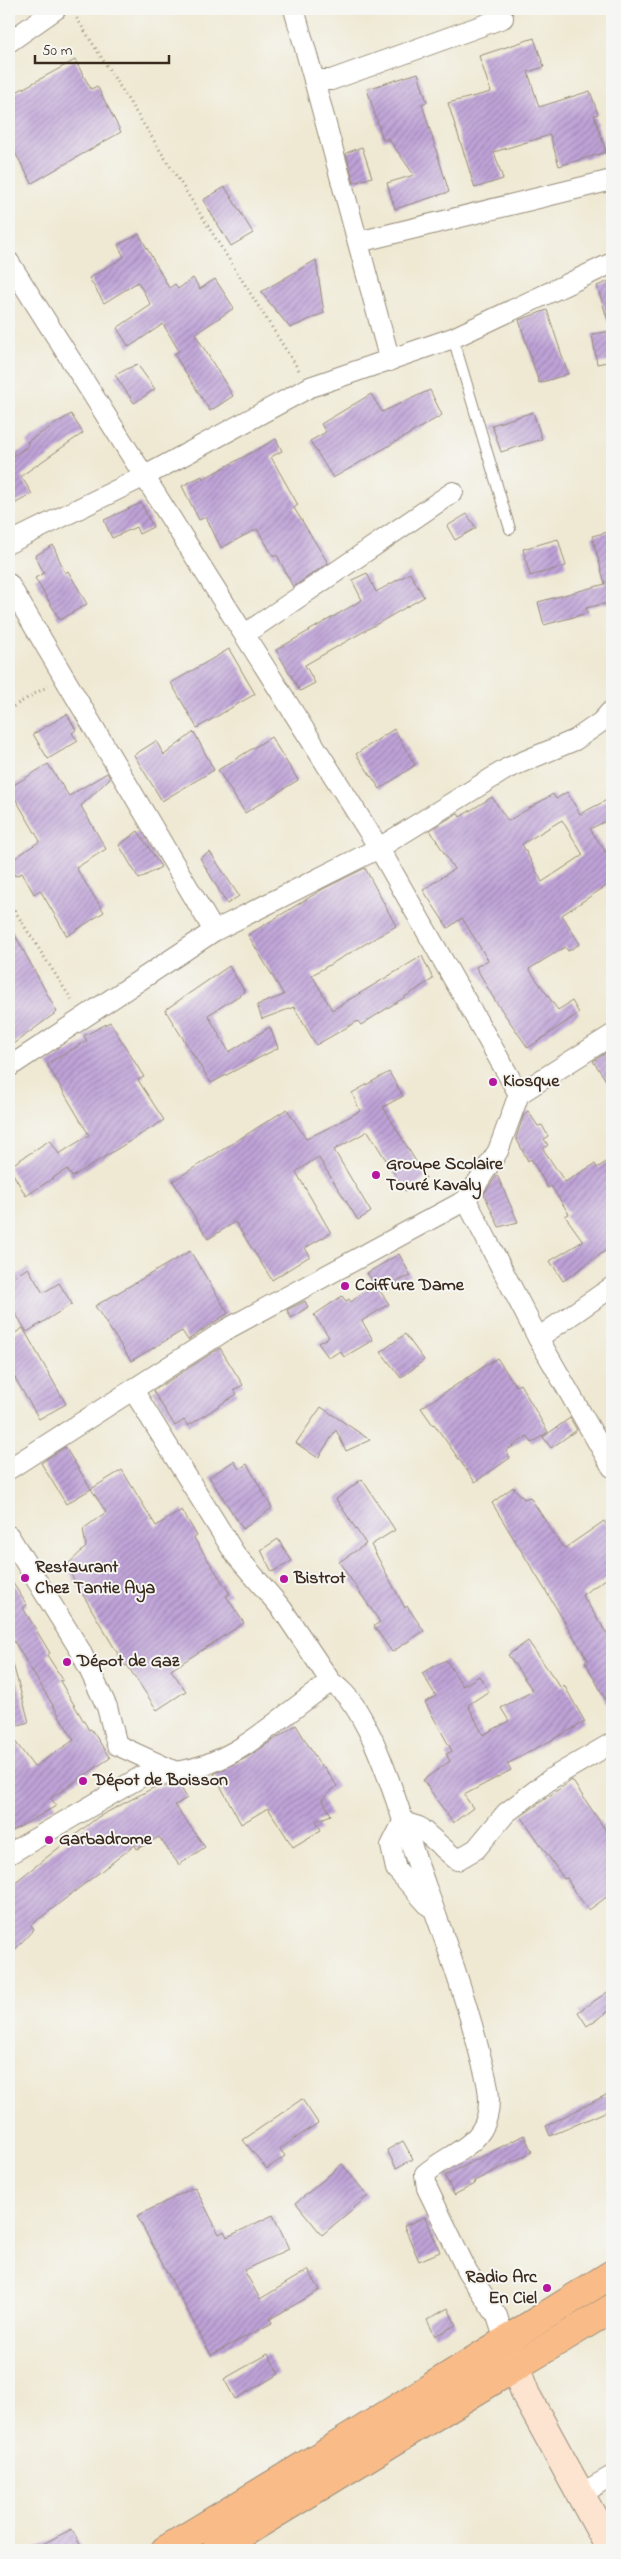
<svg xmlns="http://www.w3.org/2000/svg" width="621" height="2559" font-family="'Indie Flower',sans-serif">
	<defs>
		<pattern id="building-hatch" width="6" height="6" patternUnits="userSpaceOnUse" patternTransform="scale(1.25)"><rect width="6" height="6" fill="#bfa3d8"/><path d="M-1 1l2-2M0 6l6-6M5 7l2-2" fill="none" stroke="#9c85af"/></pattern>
	</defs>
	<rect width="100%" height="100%" fill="#f6f6f2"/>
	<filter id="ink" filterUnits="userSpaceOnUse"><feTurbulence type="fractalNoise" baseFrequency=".02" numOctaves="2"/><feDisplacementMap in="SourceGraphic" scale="10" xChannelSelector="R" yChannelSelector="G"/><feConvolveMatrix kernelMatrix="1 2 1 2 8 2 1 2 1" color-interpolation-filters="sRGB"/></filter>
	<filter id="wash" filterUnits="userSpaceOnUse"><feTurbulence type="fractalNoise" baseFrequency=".0096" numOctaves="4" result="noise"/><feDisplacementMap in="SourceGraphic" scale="20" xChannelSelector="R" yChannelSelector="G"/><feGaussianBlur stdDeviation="1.12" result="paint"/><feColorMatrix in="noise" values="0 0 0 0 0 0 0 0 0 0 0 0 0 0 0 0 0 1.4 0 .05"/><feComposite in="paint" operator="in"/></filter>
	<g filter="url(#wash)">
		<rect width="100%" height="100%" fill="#efe9d3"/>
		<g id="blocks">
			<g fill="url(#building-hatch)" fill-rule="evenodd">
				<path d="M534 38 544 67 528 72 539 107 590 91 598 114 594 115 606 152 559 166 550 135 494 152 503 179 475 188 448 103 491 92 479 56Z"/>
				<path d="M75 60 91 89 97 86 121 132 32 183 9 142V96Z"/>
				<path d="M418 73 427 102 422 104 449 192 395 209 387 183 414 175 388 138 383 140 367 89Z"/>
				<path d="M362 147 372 177 354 183 346 153Z"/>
				<path d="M225 187 253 233 231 246 203 200Z"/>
				<path d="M139 234 169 288 175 284 178 289 193 278 200 289 215 279 234 308 195 334 233 396 210 411 174 354 179 351 163 324 129 347 117 328 151 305 138 282 104 303 89 278 124 257 118 245Z"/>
				<path d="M316 260 324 313 290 328 261 292Z"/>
				<path d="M612 280V323L609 324 597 286Z"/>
				<path d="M547 310 568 374 539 383 519 320Z"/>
				<path d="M612 331V361L597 364 592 334Z"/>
				<path d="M137 364 155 389 134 403 115 375Z"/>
				<path d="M430 390 442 415 333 478 310 441 326 432 321 424 371 394 382 412Z"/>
				<path d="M533 412 542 439 501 452 492 425Z"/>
				<path d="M71 414 83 433 21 476 32 494 9 507V454L11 457 29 446 27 442Z"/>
				<path d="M276 439 282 451 271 457 298 505 294 508 328 563 293 587 277 555 274 557 257 529 221 548 206 517 199 520 182 486 202 476 203 479Z"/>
				<path d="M141 503 153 527 139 534 136 527 112 538 104 520Z"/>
				<path d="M467 514 476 528 455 540 447 526Z"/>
				<path d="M612 531V602L586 608 588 613 544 625 538 602 605 584 592 536Z"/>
				<path d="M558 539 566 566 530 576 523 549Z"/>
				<path d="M53 545 65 573 68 571 87 604 60 620 35 578 44 573 35 556Z"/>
				<path d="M367 573 376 592 410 573 424 597 305 665 315 683 300 691 276 650 362 600 352 580Z"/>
				<path d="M229 649 255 694 197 728 171 683Z"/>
				<path d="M67 714 76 730 72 733 78 741 48 759 33 734Z"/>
				<path d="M394 729 415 765 380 789 356 754Z"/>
				<path d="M194 732 214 770 162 801 134 755 156 741 164 755Z"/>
				<path d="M271 737 298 780 245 813 218 770Z"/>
				<path d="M48 764 69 796 107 773 110 778 81 806 106 849 76 868 104 912 67 936 40 890 34 894 22 873 15 876 9 865V862L40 841 9 788Z"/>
				<path d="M567 792 580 814 607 800 612 810V818L590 829 612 861V882L562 915 580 944 568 951 565 947 529 969 558 1010 572 1001 579 1013 528 1048 494 999 476 967 488 960 462 918 448 928 423 890 454 869 430 830 458 813 460 817 492 797 508 821 553 794 556 799ZM562 820 583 855 542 882 522 844Z"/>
				<path d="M138 831 161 867 139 879 119 845Z"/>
				<path d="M210 852 239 896 227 904 200 858Z"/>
				<path d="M365 868 396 926 312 975 332 1010 422 956 433 979 361 1025 358 1021 316 1045 294 1007 262 1019 257 1005 284 995 248 935 323 889Z"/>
				<path d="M9 924 57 1012 9 1047Z"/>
				<path d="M229 966 245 992 208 1015 229 1052 270 1027 278 1048 211 1083 165 1010Z"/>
				<path d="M110 1022 144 1077 138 1080 164 1120 72 1177 67 1169 26 1196 9 1167 50 1140 59 1154 89 1135 47 1064 87 1041 84 1036Z"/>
				<path d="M612 1049V1089L593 1061Z"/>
				<path d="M389 1072 403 1096 383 1107 426 1178 405 1191 368 1131 334 1150 371 1212 358 1220 318 1157 296 1172 331 1233 305 1248 310 1256 272 1280 235 1222 208 1239 173 1181 287 1109 306 1139 334 1125 360 1111 352 1093Z"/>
				<path d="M528 1111 538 1126 542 1125 548 1136 544 1139 548 1145 543 1149 565 1182 595 1164 597 1168 612 1158V1246L563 1281 550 1261 583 1241 565 1216 569 1214 551 1186 548 1188 531 1159 528 1161 516 1138 524 1114Z"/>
				<path d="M497 1175 518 1222 499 1227 484 1194Z"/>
				<path d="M190 1251 228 1313 188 1340 182 1331 131 1361 95 1306Z"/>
				<path d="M399 1254 411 1276 378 1288 389 1304 362 1321 373 1340 344 1357 340 1351 329 1358 318 1343 329 1337 314 1315 342 1296 346 1301 349 1299 351 1302 374 1283 367 1273Z"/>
				<path d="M28 1268 43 1293 59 1283 72 1304 27 1332 9 1303V1280Z"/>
				<path d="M305 1301 308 1307 291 1318 287 1310Z"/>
				<path d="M23 1328 66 1404 39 1419 9 1368V1337Z"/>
				<path d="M405 1334 424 1360 401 1378 381 1352Z"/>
				<path d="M220 1348 243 1385 234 1390 237 1394 188 1426 184 1420 175 1426 153 1391Z"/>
				<path d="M497 1358 516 1386 520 1384 548 1432 532 1443 527 1436 506 1451 510 1458 475 1482 434 1424 433 1425 421 1408Z"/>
				<path d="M321 1407 342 1421 370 1440 346 1451 336 1430 318 1458 296 1443Z"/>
				<path d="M570 1418 577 1430 551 1448 543 1437Z"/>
				<path d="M65 1447 91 1489 66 1504 41 1463Z"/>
				<path d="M234 1461 239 1469 247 1464 272 1508 243 1529 209 1477Z"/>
				<path d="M122 1470 156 1526 182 1510 197 1536 194 1538 230 1594 226 1596 244 1623 171 1670 186 1691 157 1710 127 1665 125 1666 66 1566 86 1547 83 1529 106 1512 91 1489Z"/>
				<path d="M362 1479 395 1530 371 1545 405 1608 407 1606 424 1631 392 1652 374 1626 380 1622 339 1562 366 1544 336 1499Z"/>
				<path d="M513 1487 524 1499 530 1497 561 1545 565 1548 604 1521 612 1532V1575L582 1595 612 1641V1712L585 1661 588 1660 492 1503Z"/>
				<path d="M278 1539 292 1561 272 1572 261 1550Z"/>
				<path d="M9 1577 27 1605 23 1608 50 1653 47 1655 63 1680 60 1681 89 1730 91 1729 110 1758 51 1798 56 1806 9 1833V1733L34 1767 74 1740 9 1633Z"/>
				<path d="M528 1641 561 1688 564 1685 585 1722 507 1764 511 1770 464 1795 473 1808 453 1823 423 1780 450 1761 446 1754 452 1751 425 1702 436 1696 422 1673 446 1660 463 1686 479 1676 489 1691 468 1705 483 1735 509 1721 501 1708 533 1691 508 1655Z"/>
				<path d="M13 1664 29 1722 9 1728V1665Z"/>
				<path d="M296 1725 322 1768 324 1767 337 1786 322 1799 331 1815 316 1821 321 1830 293 1847 268 1808 241 1824 214 1774 246 1758Z"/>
				<path d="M572 1780 612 1840V1893L589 1910 574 1891 567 1878 564 1879 521 1816Z"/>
				<path d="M179 1784 187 1798 175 1805 205 1847 179 1865 159 1837 137 1849 135 1845 31 1925 34 1929 9 1956V1887L98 1817 153 1788Z"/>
				<path d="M612 1989V2009L587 2026 578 2012Z"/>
				<path d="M608 2094 612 2102V2109L550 2136 546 2126Z"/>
				<path d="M302 2099 318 2123 280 2149 285 2156 267 2169 243 2140Z"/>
				<path d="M524 2135 532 2152 474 2181 475 2184 454 2195 445 2176Z"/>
				<path d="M403 2141 413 2159 396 2168 387 2150Z"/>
				<path d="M342 2164 368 2196 322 2235 296 2203Z"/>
				<path d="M195 2187 219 2234 224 2231 227 2237 273 2215 289 2249 244 2270 260 2299 308 2270 320 2290 270 2319 272 2323 211 2355 137 2216Z"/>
				<path d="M425 2217 440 2252 419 2261 404 2226Z"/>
				<path d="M448 2308 456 2325 435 2336 427 2320Z"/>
				<path d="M268 2354 279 2374 235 2399 224 2379Z"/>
				<path d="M72 2529 83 2550H31Z"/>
			</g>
		</g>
	</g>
	<g filter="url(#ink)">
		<use href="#blocks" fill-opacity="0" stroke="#958a78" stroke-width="1"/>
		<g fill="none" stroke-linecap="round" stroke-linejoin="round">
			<defs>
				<path id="lane" d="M453 338 510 529"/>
				<g id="street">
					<path d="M294 9 314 80H331L503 18"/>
					<path d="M9 42 56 9"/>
					<path d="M314 80 390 361"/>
					<path d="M358 242 612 180"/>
					<path d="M9 262 379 848 519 1094"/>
					<path d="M9 543 145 476 310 387 453 338 612 263"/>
					<path d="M9 584 214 931"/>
					<path d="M245 634 453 492"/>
					<path d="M612 1035 519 1094 498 1151 466 1200 538 1338 612 1467"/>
					<path d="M9 1067 214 931 379 848 508 768 575 740 601 722 612 710"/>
					<path d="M538 1338 612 1287"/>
					<path d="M133 1390 235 1554 282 1609 331 1682"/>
					<path d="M9 1469 229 1328 466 1200"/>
					<path d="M9 1536 80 1650 107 1707 117 1745 176 1772 144 1775 9 1854"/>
					<path d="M176 1772C241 1763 279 1715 331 1682 351 1696 360 1714 371 1736 389 1774 401 1816 415 1856 438 1921 462 1984 479 2051 484 2072 493 2094 487 2117 479 2148 446 2155 425 2174L427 2188 467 2271 497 2316 505 2341"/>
					<path d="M429 1906 396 1869 391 1846 403 1822 419 1827 457 1860 476 1849 506 1813 552 1778 612 1743"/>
					<path d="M579 2495 612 2476"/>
				</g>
				<path id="secondary" d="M507 2345 526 2395 611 2550"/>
				<g id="primary">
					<path d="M165 2550 346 2440 612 2274"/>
					<path d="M216 2550 612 2308"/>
				</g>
			</defs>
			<use href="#lane" stroke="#958a78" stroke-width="12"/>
			<use href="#street" stroke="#958a78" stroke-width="22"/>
			<use href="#secondary" stroke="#958a78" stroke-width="30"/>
			<use href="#primary" stroke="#958a78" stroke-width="30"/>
			<g stroke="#958a78" stroke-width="3" stroke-dasharray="1 4" stroke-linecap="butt">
				<path d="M74 14 300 372"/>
				<path d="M9 709 48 686"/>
				<path d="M9 902 73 1002"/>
			</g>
			<use href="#lane" stroke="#fff" stroke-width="10"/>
			<use href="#street" stroke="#fff" stroke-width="20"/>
			<use href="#secondary" stroke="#fde4d0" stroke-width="28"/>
			<use href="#primary" stroke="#f9bc89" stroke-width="28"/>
		</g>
	</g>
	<g fill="#b5179e" stroke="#f6f6f2" stroke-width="2">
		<circle cx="493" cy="1082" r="5"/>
		<circle cx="376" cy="1175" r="5"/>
		<circle cx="345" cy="1286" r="5"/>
		<circle cx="25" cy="1578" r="5"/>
		<circle cx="284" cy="1579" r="5"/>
		<circle cx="67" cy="1662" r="5"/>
		<circle cx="83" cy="1781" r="5"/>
		<circle cx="49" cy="1840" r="5"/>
		<circle cx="547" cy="2288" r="5"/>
	</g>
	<g text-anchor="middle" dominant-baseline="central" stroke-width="4" stroke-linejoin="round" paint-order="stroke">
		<g font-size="18" font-weight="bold" fill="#3b2a1e" stroke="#f6f6f2" text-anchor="start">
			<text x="503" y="1082">Kiosque</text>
			<text x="386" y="1165">Groupe Scolaire<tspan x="386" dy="21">Touré Kavaly</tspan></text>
			<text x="355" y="1286">Coiffure Dame</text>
			<text x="35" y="1568">Restaurant<tspan x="35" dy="21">Chez Tantie Aya</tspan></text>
			<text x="294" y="1579">Bistrot</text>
			<text x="77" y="1662">Dépot de Gaz</text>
			<text x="93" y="1781">Dépot de Boisson</text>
			<text x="59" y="1840">Garbadrome</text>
			<text x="537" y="2278" text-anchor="end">Radio Arc<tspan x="537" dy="21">En Ciel</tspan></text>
		</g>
	</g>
	<rect width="621" height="2559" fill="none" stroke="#f6f6f2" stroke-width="30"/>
	<path d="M35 55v8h134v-8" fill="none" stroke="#3b2a1e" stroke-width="2.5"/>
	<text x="42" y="55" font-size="15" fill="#3b2a1e" stroke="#f6f6f2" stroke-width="4" paint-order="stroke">50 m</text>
</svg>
